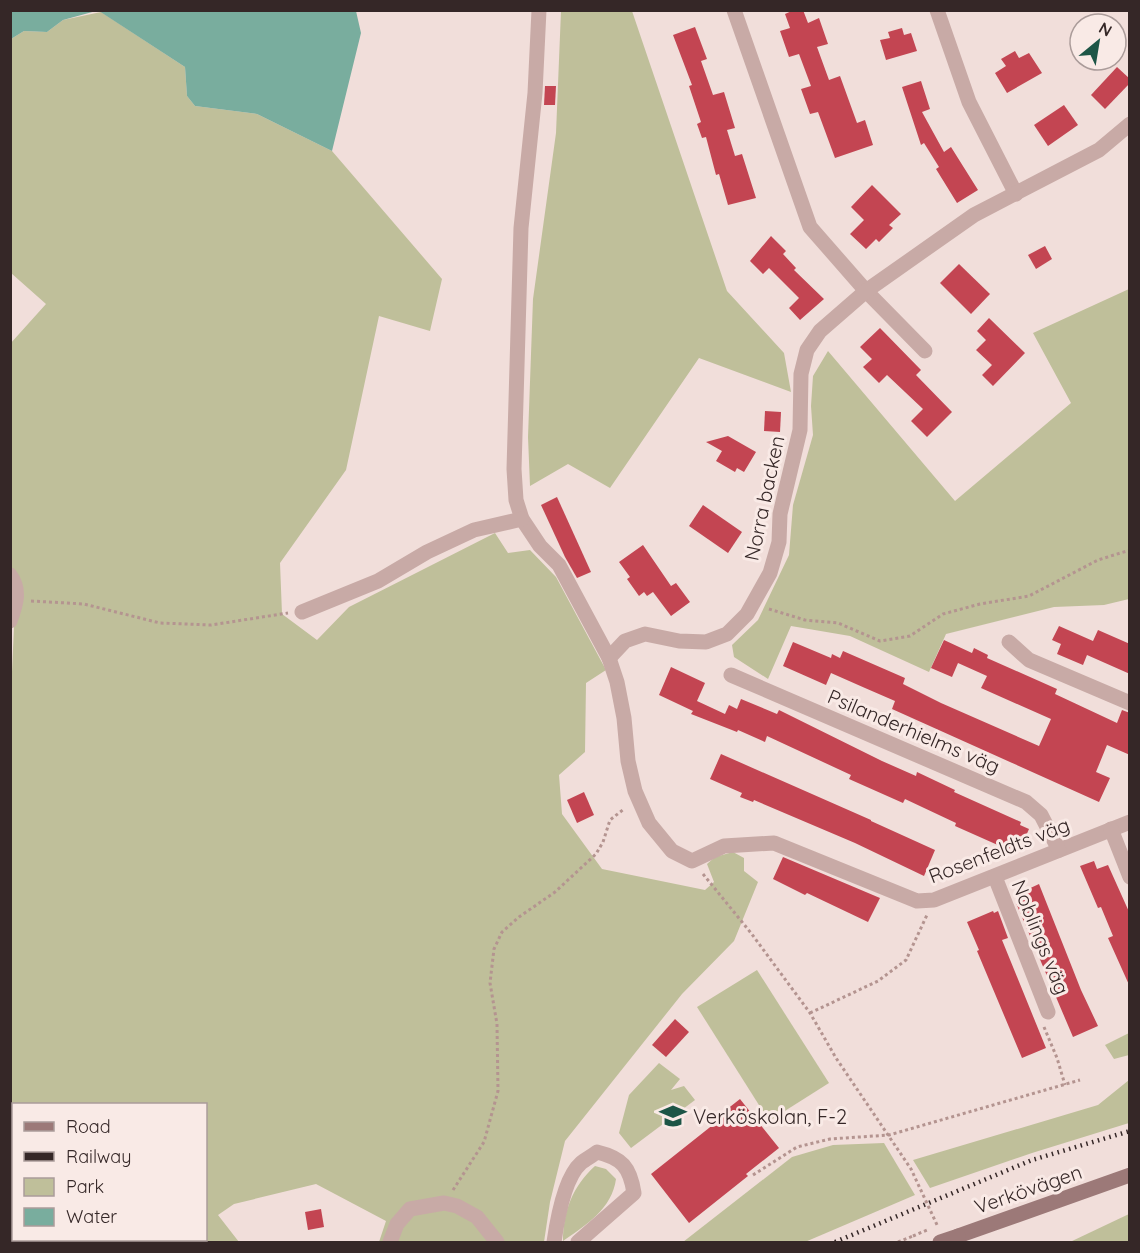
<svg xmlns="http://www.w3.org/2000/svg" width="1140" height="1253" font-family="Quicksand,sans-serif">
	<rect width="100%" height="100%" fill="#f1deda"/>
	<g fill="#bfbf9a">
		<path d="M561 11H632L727 291 784 353 791 392 699 358 610 488 568 464 530 486 528 437 533 299 556 133Z"/>
		<path d="M101 12 185 67 187 96 195 106 257 114 332 151 442 279 430 331 379 316 346 470 280 563 282 614 317 640 349 607 495 533 508 553 530 550 556 577 606 670 586 683 585 752 559 775 562 814 602 869 705 890 714 882 707 864 715 857 733 852 744 858V871L758 882 734 941 682 994 565 1141 550 1202 544 1242H379L386 1221 316 1184 234 1204 218 1215 239 1242H194L193 1240H206V1104H14V1240H50L48 1242H11L10 717 15 604 10 575V344L46 304 11 273V39L24 31 47 32 63 20Z"/>
		<path d="M1129 289V599L1104 605 1054 607 946 634 929 672 850 636 791 626 768 679 734 657 732 645 758 620 789 555 793 505 813 435 811 406 813 376 828 351 955 501 1071 403 1033 333Z"/>
		<path d="M757 970 829 1083 769 1121 697 1007Z"/>
		<path d="M1129 1033V1055L1114 1059 1105 1045Z"/>
		<path d="M659 1063 680 1079 671 1090 684 1086 695 1100 631 1148 619 1133 629 1095Z"/>
		<path d="M1129 1080V1123L1032 1153 930 1188 913 1160 1098 1105Z"/>
		<path d="M884 1143 915 1195 805 1242H683L792 1157 833 1145Z"/>
		<path d="M595 1166 606 1169 616 1179C612 1209 586 1225 563 1241 563 1211 573 1186 595 1166Z"/>
		<path d="M1129 1214V1242H1070Z"/>
	</g>
	<g fill="#79ad9e">
		<path d="M11 10H96V11L63 20 47 32 24 31 11 39Z"/>
		<path d="M99 11H356L361 33 332 151 257 114 195 106 187 96 185 67Z"/>
	</g>
	<g fill="#c34552">
		<path d="M794 10H803L808 23 819 18 828 44 817 47 829 80 840 76 857 123 865 120 873 145 835 158 818 112 810 114 801 89 811 86 799 54 789 57 780 31 790 28 785 14Z"/>
		<path d="M695 27 707 59 701 61 713 95 724 92 735 128 727 130 735 156 742 154 756 198 728 205 719 174 716 175 706 137 702 138 697 124 701 122 689 86 692 85 673 35Z"/>
		<path d="M902 28 904 35 911 33 917 51 886 60 880 40 890 38 888 32Z"/>
		<path d="M1015 51 1019 58 1029 53 1042 73 1007 93 995 73 1006 66 1001 59Z"/>
		<path d="M1117 67 1130 79V83L1105 109 1091 95Z"/>
		<path d="M921 81 930 109 922 112 944 152 951 147 978 190 957 203 936 169 939 167 924 143 921 145 902 87Z"/>
		<path d="M545 86H556L555 105H544Z"/>
		<path d="M1064 105 1078 125 1048 146 1034 125Z"/>
		<path d="M872 185 901 214 889 225 893 228 879 242 876 239 866 249 850 234 864 220 851 207Z"/>
		<path d="M771 236 786 251 783 254 796 268 794 270 824 299 800 320 789 308 799 298 769 268 763 274 750 261Z"/>
		<path d="M1045 246 1052 259 1036 269 1028 255Z"/>
		<path d="M959 264 990 294 971 314 940 283Z"/>
		<path d="M989 318 1025 353 993 386 982 375 992 365 976 350 986 340 977 331Z"/>
		<path d="M880 328 921 370 916 375 952 412 927 437 911 421 923 409 887 375 879 383 863 367 872 359 860 347Z"/>
		<path d="M765 411 781 412 780 432 764 431Z"/>
		<path d="M728 436 756 452 744 472 737 468 735 472 716 461 722 451 706 442Z"/>
		<path d="M557 497 591 572 577 578 565 557 541 505Z"/>
		<path d="M703 505 742 532 728 553 689 526Z"/>
		<path d="M643 545 671 586 676 583 690 602 671 616 653 592 647 596 644 592 639 596 627 579 630 577 619 562Z"/>
		<path d="M1059 626 1093 641 1098 630 1130 644V674L1087 655 1083 665 1057 654 1061 644 1052 640Z"/>
		<path d="M944 640 972 653 974 648 988 655 987 658 1057 689 1055 694 1117 723 1122 710 1130 713V755L1107 745 1096 772 1110 778 1099 802 892 709 895 701 865 688 831 673 826 685 783 666 793 642 831 658 832 654 840 658 843 651 905 678 903 684 941 703 1039 746 1051 719 981 688 987 676 958 663 952 677 931 668Z"/>
		<path d="M671 667 705 683 697 701 725 714 729 705 737 709 741 699 777 714 779 710 882 761 916 776 917 772 955 790 954 792 1021 822 1020 825 1029 829 1022 845 1013 841 1009 850 955 826 956 823 905 799 903 803 849 779 851 775 767 736 765 742 738 730 737 732 691 714 693 711 659 695Z"/>
		<path d="M721 754 871 820V821L935 850 924 876 855 843 754 800 753 802 740 797 742 793 710 779Z"/>
		<path d="M584 792 594 815 577 823 567 800Z"/>
		<path d="M783 857 880 898 868 922 807 893 805 895 773 879Z"/>
		<path d="M1094 861 1097 869 1108 865 1130 914V987L1108 938 1113 936 1101 907 1098 908 1080 866Z"/>
		<path d="M1039 884 1081 990 1098 1026 1073 1037 1016 903 1027 899 1024 891Z"/>
		<path d="M993 911 994 913 998 911 1008 938 1002 940 1046 1048 1022 1058 977 951 979 950 967 922Z"/>
		<path d="M675 1019 689 1032 666 1057 652 1045Z"/>
		<path d="M740 1099 779 1148 746 1174 748 1176 689 1223 651 1174 714 1124 712 1121Z"/>
		<path d="M321 1209 324 1227 308 1230 305 1212Z"/>
	</g>
	<g fill="none" stroke-linecap="round" stroke-linejoin="round">
		<g stroke="#b49490" stroke-width="3" stroke-dasharray="3 3" stroke-linecap="butt">
			<path d="M31 601 84 604 160 623 211 625 288 613"/>
			<path d="M769 609 805 620 838 623 880 641 910 636 943 614 980 604 1029 596 1098 560 1130 550"/>
			<path d="M703 874 751 933 810 1013 836 1058 911 1169 938 1227"/>
			<path d="M810 1013 878 981 906 960 927 915"/>
			<path d="M1044 1027 1057 1058 1065 1085"/>
			<path d="M753 1175 797 1147 830 1139 889 1135 1080 1080"/>
			<path d="M453 1190 484 1142 498 1091 497 1024 490 983 494 949 502 932 519 917 555 892 596 854 603 842 610 820 624 809"/>
			<path d="M898 1242 913 1236"/>
		</g>
		<g stroke="#c8aaa6" stroke-width="15">
			<path d="M539 10 535 93 521 228 514 469 516 500 522 519 540 546 559 565 609 658 617 682 624 718 628 761 635 791 649 823 672 851 692 861 724 846 774 843 917 901 934 900 1130 822"/>
			<path d="M734 10 810 227 866 291 925 351"/>
			<path d="M937 10 969 102 1016 194"/>
			<path d="M10 575C21 590 16 605 10 621"/>
			<path d="M302 612 378 581 427 552 474 530 522 519"/>
			<path d="M1009 642 1029 660 1130 703"/>
			<path d="M609 658 625 641 645 634 679 641 706 642 727 634 747 614 770 573 779 542 780 514 800 430 801 374 807 350 820 331 866 291 974 215 1099 150 1130 124"/>
			<path d="M731 675 1026 802 1041 815 1059 850"/>
			<path d="M1111 829 1130 877"/>
			<path d="M995 877 1048 1012"/>
			<path d="M390 1242 397 1224 410 1209 444 1203 457 1206 477 1217 497 1242"/>
			<path d="M554 1242C557 1221 564 1178 581 1163 586 1159 592 1156 597 1152 622 1158 630 1167 634 1193L578 1242"/>
		</g>
		<path stroke="#9c7978" stroke-width="15" d="M958 1236 1130 1175"/>
		<path stroke="#352727" stroke-width="4.5" stroke-dasharray="1.5 4.5" stroke-linecap="butt" d="M835 1242 1032 1160 1130 1131"/>
		<path stroke="#b49490" stroke-width="3" stroke-dasharray="3 3" stroke-linecap="butt" d="M913 1236 927 1230"/>
		<path stroke="#9c7978" stroke-width="15" d="M940 1242 958 1236"/>
	</g>
	<defs>
		<symbol id="school-bare" viewBox="-9 -9 18 18"><path d="M0-5L7-2L0 1L-7-2ZM-4 1L0 2.5L4 1V4Q0 6-4 4Z" fill="#1d5546" stroke="#f9eae6" stroke-width="2.5" paint-order="stroke"/></symbol>
	</defs>
	<g fill-rule="evenodd">
		<use href="#school-bare" x="654" y="1097" width="38" height="38"/>
	</g>
	<g text-anchor="middle" dominant-baseline="central" stroke-width="6" stroke-linejoin="round" paint-order="stroke">
		<g font-size="20" fill="#352727" stroke="#f9eae6">
			<text transform="translate(764 498) rotate(-78)">Norra backen</text>
			<text transform="translate(914 731) rotate(23)">Psilanderhielms väg</text>
			<text transform="translate(999 850) rotate(-21)">Rosenfeldts väg</text>
			<text transform="translate(1041 937) rotate(68)">Noblings väg</text>
			<text transform="translate(1028 1189) rotate(-19)">Verkövägen</text>
		</g>
		<g font-size="20" fill="#352727" stroke="#f9eae6" text-anchor="start">
			<text x="693" y="1116">Verköskolan, F-2</text>
		</g>
	</g>
	<rect width="1140" height="1253" fill="none" stroke="#352727" stroke-width="24"/>
	<rect x="12" y="1103" width="195" height="138" fill="#f9eae6" stroke="#ab9c9a" stroke-width="1.5"/>
	<rect x="24" y="1122" width="30" height="9" fill="#9c7978" stroke="#ab9c9a" stroke-width="1.5"/>
	<text x="66" y="1133" font-size="18" fill="#352727">Road</text>
	<rect x="24" y="1152" width="30" height="9" fill="#352727" stroke="#ab9c9a" stroke-width="1.5"/>
	<text x="66" y="1163" font-size="18" fill="#352727">Railway</text>
	<rect x="24" y="1178" width="30" height="18" fill="#bfbf9a" stroke="#ab9c9a" stroke-width="1.5"/>
	<text x="66" y="1193" font-size="18" fill="#352727">Park</text>
	<rect x="24" y="1208" width="30" height="18" fill="#79ad9e" stroke="#ab9c9a" stroke-width="1.5"/>
	<text x="66" y="1223" font-size="18" fill="#352727">Water</text>
	<g transform="translate(1098 42) rotate(30)"><circle r="28" fill="#f9eae6" stroke="#ab9c9a" stroke-width="1.5"/>
	<path d="M0-4.5L10 22L0 15L-10 22Z" fill="#1d5546"/>
	<text y="-9" font-size="16" font-weight="bold" text-anchor="middle" fill="#352727">N</text>
	</g>
</svg>
